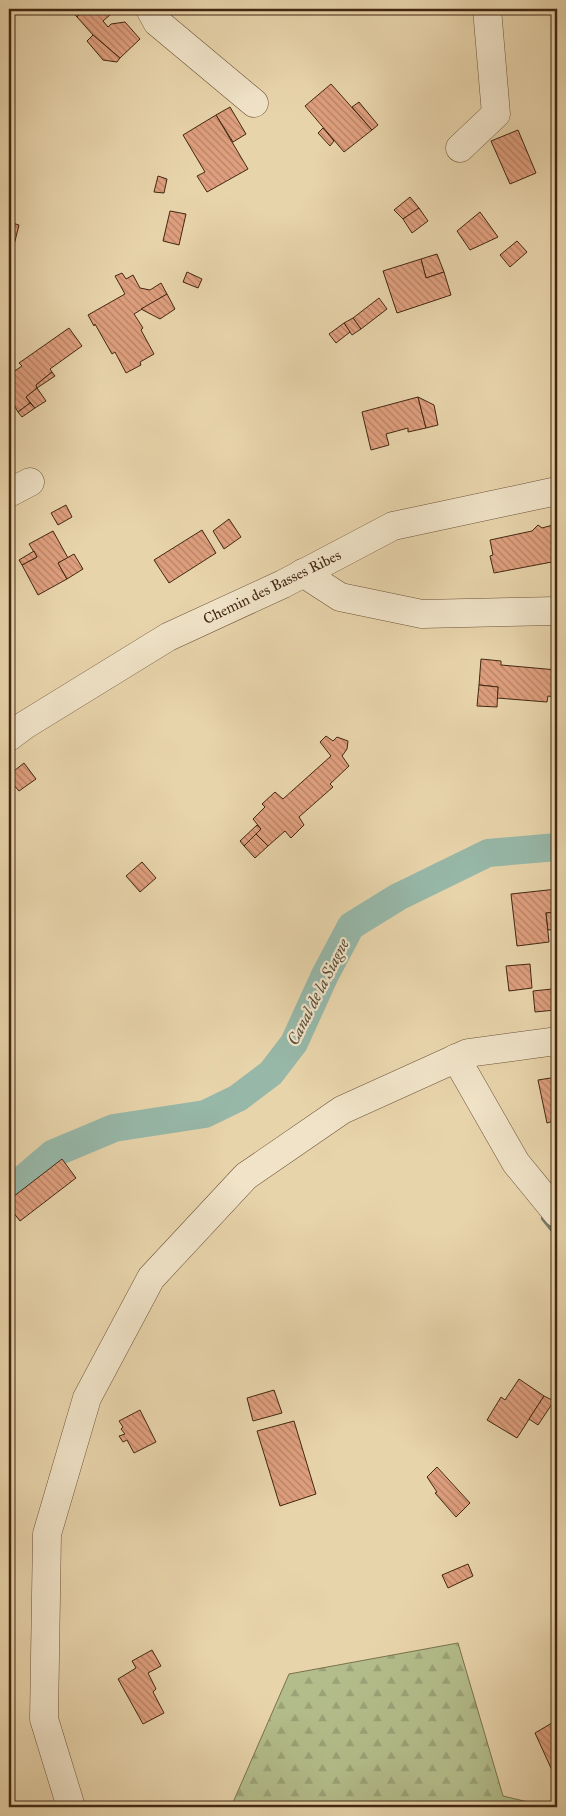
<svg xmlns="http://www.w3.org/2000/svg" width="566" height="1816" font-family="'IM FELL Great Primer',serif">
	<defs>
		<pattern id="forest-firs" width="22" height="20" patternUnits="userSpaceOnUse" patternTransform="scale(1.25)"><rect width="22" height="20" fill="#b3bd8b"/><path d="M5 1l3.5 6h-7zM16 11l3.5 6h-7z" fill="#9ba277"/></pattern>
		<pattern id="building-back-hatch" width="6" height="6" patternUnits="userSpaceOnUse" patternTransform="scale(1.25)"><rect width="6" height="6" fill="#df9f7e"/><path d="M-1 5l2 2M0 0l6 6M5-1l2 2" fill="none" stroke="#b68266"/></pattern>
	</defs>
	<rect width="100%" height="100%" fill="#e8d4ab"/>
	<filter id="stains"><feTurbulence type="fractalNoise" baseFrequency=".004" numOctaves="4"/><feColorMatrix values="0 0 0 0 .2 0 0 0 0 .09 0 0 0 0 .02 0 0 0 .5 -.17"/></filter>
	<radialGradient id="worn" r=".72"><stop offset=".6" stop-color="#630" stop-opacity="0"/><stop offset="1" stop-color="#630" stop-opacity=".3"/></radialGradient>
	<path fill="url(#forest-firs)" stroke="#7a724e" d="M458 1643 503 1796 549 1807H231L289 1674Z"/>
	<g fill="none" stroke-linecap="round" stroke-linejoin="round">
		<path stroke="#757e6c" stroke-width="8" d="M545 1218 557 1233"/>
		<path stroke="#97b8a9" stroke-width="28" d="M9 1191 52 1154 114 1128 205 1114 238 1098 271 1073 294 1043 325 975 351 926 398 897 488 853 557 847"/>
	</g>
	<g fill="url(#building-back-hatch)" stroke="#422711">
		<path d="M70 9H84L77 17Z"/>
		<path d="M84 9H111V14L103 21 108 27 111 24 125 22 140 39 120 58 93 35 77 17Z"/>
		<path d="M93 35 120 58 117 62 103 60 87 41Z"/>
		<path d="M331 84 372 130 344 152 305 106Z"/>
		<path d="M359 102 378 125 372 130 352 107Z"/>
		<path d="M230 107 246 134 233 142 216 115Z"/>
		<path d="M216 115 248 169 207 192 197 176 205 172 183 135Z"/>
		<path d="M323 128 334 141 330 146 318 133Z"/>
		<path d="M518 130 536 173 510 184 491 141Z"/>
		<path d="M158 176 167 179 164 193 154 192Z"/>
		<path d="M410 197 419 208 403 219 394 210Z"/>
		<path d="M419 208 428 221 412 233 403 219Z"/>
		<path d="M170 211 186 214 179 245 163 241Z"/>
		<path d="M480 212 498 237 470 250 457 231Z"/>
		<path d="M9 222 19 225 14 245 9 243Z"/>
		<path d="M517 241 527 252 510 267 500 255Z"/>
		<path d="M437 254 444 272 426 278 421 259Z"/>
		<path d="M421 259 426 278 444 272 451 295 397 313 383 271Z"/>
		<path d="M187 272 202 279 198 288 183 282Z"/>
		<path d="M122 273 126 279 133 275 140 288 150 290 161 283 167 294 134 314 143 328 141 330 154 354 140 362 141 365 126 373 115 352 112 354 95 324 94 326 88 315 125 294 115 276Z"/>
		<path d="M167 294 175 309 160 319 141 309Z"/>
		<path d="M379 298 387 309 361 329 353 318Z"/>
		<path d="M353 318 361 329 352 335 344 323Z"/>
		<path d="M344 323 350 332 336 343 329 334Z"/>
		<path d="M69 328 82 346 50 369 52 372 36 385 37 388 26 397 30 403 18 412 9 397V375L22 366 19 363Z"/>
		<path d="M52 372 55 376 37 388 36 385Z"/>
		<path d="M37 388 46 401 35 408 26 397Z"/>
		<path d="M418 397 426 428 408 432V428L386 434 389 445 371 450 362 412Z"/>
		<path d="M418 397 434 405 438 425 426 428Z"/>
		<path d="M30 403 35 408 22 417 18 412Z"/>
		<path d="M66 505 72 517 58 525 51 513Z"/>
		<path d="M229 519 241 537 224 549 213 531Z"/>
		<path d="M538 525 542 528 553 525 557 541V561L494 573 490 556 493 555 490 540 532 531Z"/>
		<path d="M202 530 216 553 169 583 154 560Z"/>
		<path d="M53 531 68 558 58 563 67 579 38 595 22 565 37 557 29 544Z"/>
		<path d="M34 551 37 557 22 565 19 560Z"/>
		<path d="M74 554 83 569 67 579 58 563Z"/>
		<path d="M481 659 501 661V665L557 670V697L548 696 547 702 497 698 498 687 479 685Z"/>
		<path d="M479 685 498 687 497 707 477 706Z"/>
		<path d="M326 736 333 741 337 737 348 741 347 749 342 756 349 766 330 784 333 787 299 817 304 825 291 838 285 831 268 846 256 834 261 829 253 819 265 807 262 804 275 792 283 799 331 756 320 742Z"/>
		<path d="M24 763 36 779 19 791 9 779V775Z"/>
		<path d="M257 825 261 829 244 846 240 841Z"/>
		<path d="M256 834 268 846 255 858 244 846Z"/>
		<path d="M142 862 156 878 140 892 126 876Z"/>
		<path d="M557 889V912L546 913 549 942 517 946 511 894Z"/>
		<path d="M557 912V929L548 930 546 913Z"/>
		<path d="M530 964 532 988 509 991 506 966Z"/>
		<path d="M552 989 555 1010 535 1012 533 991Z"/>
		<path d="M557 1077V1120L547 1123 538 1080Z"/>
		<path d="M62 1159 76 1178 20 1221 9 1207V1200Z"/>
		<path d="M519 1379 544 1396 517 1438 487 1420 501 1397 505 1400Z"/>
		<path d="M274 1390 282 1413 253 1421 247 1398Z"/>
		<path d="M544 1396 554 1401 538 1425 529 1419Z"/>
		<path d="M140 1410 156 1442 134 1453 127 1440 123 1442 119 1436 125 1434 121 1429 123 1427 119 1421Z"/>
		<path d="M294 1421 316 1494 280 1506 257 1431Z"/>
		<path d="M437 1467 470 1503 456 1517 435 1493 437 1492 427 1477Z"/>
		<path d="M468 1564 473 1576 448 1588 442 1575Z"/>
		<path d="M152 1650 161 1666 148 1673 156 1689 153 1692 164 1713 143 1724 118 1679 136 1668 132 1661Z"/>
		<path d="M557 1720V1779H556L535 1733Z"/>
	</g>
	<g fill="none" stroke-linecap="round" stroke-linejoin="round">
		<defs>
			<g id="minor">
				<path d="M150 9 157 22 254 103"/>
				<path d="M460 148 496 114 487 9"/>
				<path d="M9 493 30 482"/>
				<path d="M303 573 340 597 422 614 557 611"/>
				<path d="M9 737 25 725 168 637 283 584 393 526 557 491"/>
				<path d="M456 1058 516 1163 557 1213"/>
				<path d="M71 1807 44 1719 47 1534 87 1398 151 1278 246 1176 342 1110 468 1053 557 1041"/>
			</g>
		</defs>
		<use href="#minor" stroke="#6c5238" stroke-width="29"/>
		<use href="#minor" stroke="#f0e3c8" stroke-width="28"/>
	</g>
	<g text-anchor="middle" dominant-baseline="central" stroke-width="4.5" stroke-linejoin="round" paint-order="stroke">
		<g font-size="15" fill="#422711" stroke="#f0e3c8">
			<text transform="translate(272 587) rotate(-26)">Chemin des Basses Ribes</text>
		</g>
		<g font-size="16" font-style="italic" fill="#574b37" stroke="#f0e3c8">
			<text transform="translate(318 992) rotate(-63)">Canal de la Siagne</text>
		</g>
	</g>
	<rect width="566" height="1816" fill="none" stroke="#e8d4ab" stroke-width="30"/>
	<rect x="10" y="10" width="546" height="1796" fill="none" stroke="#422711" stroke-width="2.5"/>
	<rect x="15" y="15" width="536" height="1786" fill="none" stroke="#422711"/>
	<rect width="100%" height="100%" filter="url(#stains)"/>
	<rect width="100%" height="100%" fill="url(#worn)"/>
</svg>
